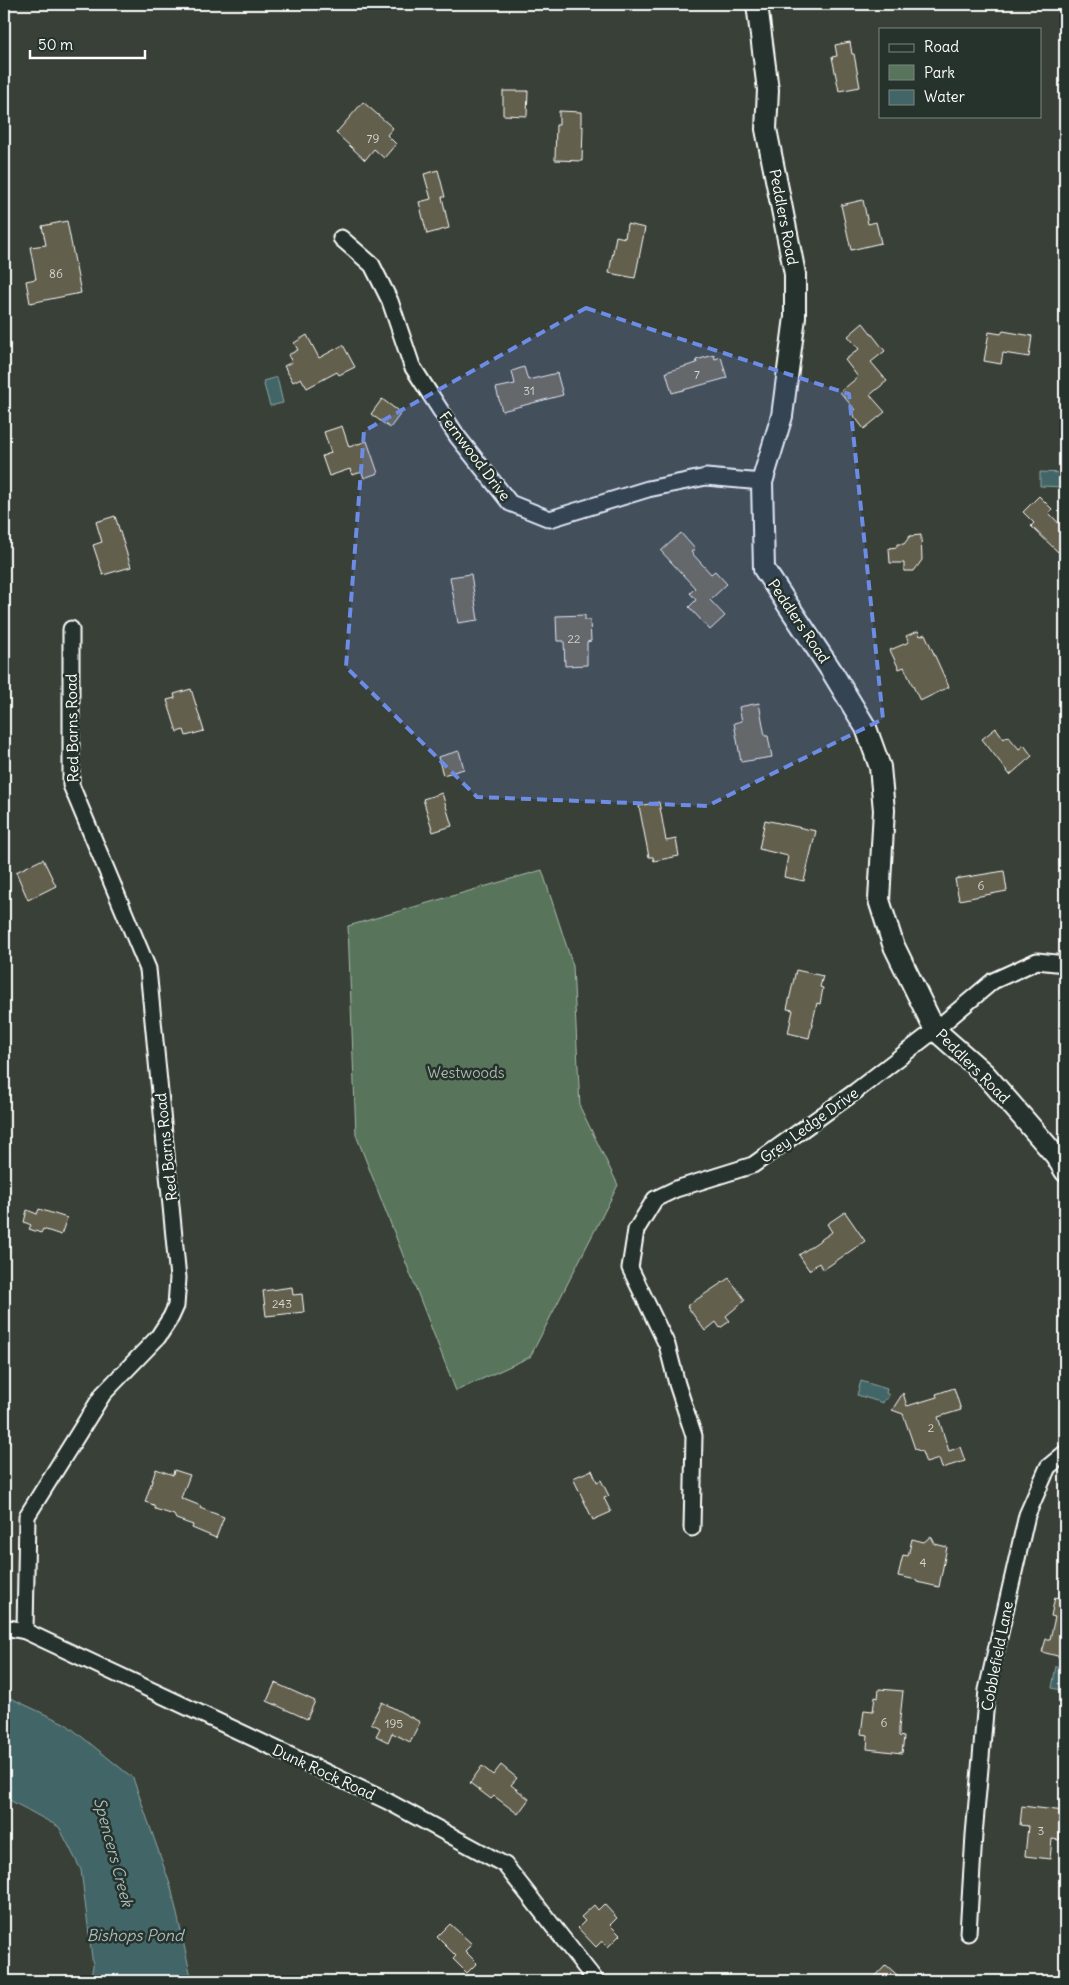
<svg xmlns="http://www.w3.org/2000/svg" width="1069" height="1985" font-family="Delius,sans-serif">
	<rect width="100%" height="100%" fill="#394037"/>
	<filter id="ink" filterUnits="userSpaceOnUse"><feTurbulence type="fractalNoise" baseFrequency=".02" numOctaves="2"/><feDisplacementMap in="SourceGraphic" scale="10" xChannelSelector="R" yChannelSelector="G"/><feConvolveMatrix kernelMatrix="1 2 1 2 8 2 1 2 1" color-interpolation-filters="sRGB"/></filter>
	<g filter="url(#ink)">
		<path fill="#58755c" stroke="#acbaae" d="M542 870 573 966 580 1107 618 1185 530 1357 456 1391 356 1135 348 926Z"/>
		<g fill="#426667" stroke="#8ea3a4">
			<path d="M277 377 283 403 270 406 263 381Z"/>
			<path d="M1040 472 1065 473V487L1040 486Z"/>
			<path d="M861 1381 887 1389 886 1393 889 1395 887 1399 884 1400 883 1403 857 1395Z"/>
			<path d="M1056 1666 1065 1668 1064 1691 1052 1688Z"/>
			<path d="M4 1695 66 1724 133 1778 171 1887 192 1981H90L93 1966 81 1870 59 1827 4 1797Z"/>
		</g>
		<g fill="#645f4d" stroke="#fff">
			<path d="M850 42 852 54H854L860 87 839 91 832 57 837 56 835 45Z"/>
			<path d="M503 91H528L527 116 503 115Z"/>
			<path d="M363 102 393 128 387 135 396 144 384 158 374 149 365 160 336 133Z"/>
			<path d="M559 111 581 112V126H583L582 161 555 160 556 125H559Z"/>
			<path d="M438 170 445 197H442L449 228 427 234 419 202 431 199 424 174Z"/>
			<path d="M863 200 868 224 876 222 881 243 851 250 841 205Z"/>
			<path d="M67 221 81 293 30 303 26 281 36 279 30 247 46 245 42 226Z"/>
			<path d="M627 224 645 228 635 278 609 273 616 236 625 238Z"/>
			<path d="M863 323 885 351 871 362 887 381 870 395 885 412 864 429 851 412 855 410 840 392 858 377 845 360 859 349 848 336Z"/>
			<path d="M1003 331 1032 336 1029 357 1003 353 1001 364 984 361 989 332 1001 334Z"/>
			<path d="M307 335 319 358 343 345 355 367 339 375 337 372 307 388 301 378 293 382 284 366 292 362 288 355 298 350 294 343Z"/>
			<path d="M714 355 715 359 721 357 727 378 672 393 666 372 697 363 696 360Z"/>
			<path d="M524 367 528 380 557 373 563 395 502 411 496 388 515 384 512 371Z"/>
			<path d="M382 399 401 413 390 428 371 414Z"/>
			<path d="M342 426 349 447 367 441 378 473 364 478 362 472 352 475 350 469 329 476 322 456 331 453 324 432Z"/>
			<path d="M1039 496 1052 509 1049 513 1065 530V545L1058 552 1031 526 1034 523 1023 512Z"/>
			<path d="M115 516 131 567 103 575 93 545 102 542 96 522Z"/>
			<path d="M681 533 695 549 691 552 711 574 715 571 727 584 710 600 725 616 710 630 689 607 696 600 690 593 695 588 661 551Z"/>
			<path d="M921 535 922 560 914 571H904V563H890L889 548 897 547V544H904L910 536Z"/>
			<path d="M471 574 478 620 458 623 450 577Z"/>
			<path d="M585 615V620H590L591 641 587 642V665L565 666 564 641H557L556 616Z"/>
			<path d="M918 631 920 636 925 634 949 687 920 701 904 667 899 669 890 650 909 642 906 636Z"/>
			<path d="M191 689 204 731 186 736 184 730 177 732 167 700 175 698 174 694Z"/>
			<path d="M759 703 765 736H768L772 757 741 762 734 723 742 721 739 707Z"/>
			<path d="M996 728 1004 739 1008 736 1019 749 1024 745 1032 756 1010 775 982 739Z"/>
			<path d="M459 751 464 769 443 775 438 757Z"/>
			<path d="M442 793 452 826 433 832 423 799Z"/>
			<path d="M659 802 666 841 676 839 679 856 654 861 653 857H649L639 806Z"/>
			<path d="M765 820 816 831 804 881 784 877 788 856 759 849Z"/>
			<path d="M43 859 56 886 28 900 16 872Z"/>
			<path d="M1004 871 1007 891 959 900 955 879Z"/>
			<path d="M796 970 823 976 820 987 823 988 820 1004 817 1003 809 1038 788 1033 793 1010 787 1009Z"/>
			<path d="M39 1209 67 1218 61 1235 43 1229 41 1233 29 1229 31 1225 24 1222 27 1210 37 1214Z"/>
			<path d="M845 1212 865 1241 823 1270 819 1263 809 1270 799 1255 832 1232 827 1224Z"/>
			<path d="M729 1278 745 1300 726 1316 730 1321 720 1328 716 1322 705 1331 687 1306Z"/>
			<path d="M292 1287 293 1295 302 1294 304 1312 266 1316 263 1291Z"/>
			<path d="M954 1388 961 1410 938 1417 949 1451 960 1447 965 1461 942 1468 939 1459 926 1463 922 1452 915 1449 903 1414 892 1410 903 1393 907 1406 937 1397 936 1394Z"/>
			<path d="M156 1469 173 1475 174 1470 190 1475 181 1498 201 1506 200 1508 224 1517 216 1538 192 1528 193 1525 176 1519 174 1515 155 1509 154 1505 145 1502Z"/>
			<path d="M592 1470 597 1482 601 1480 609 1496 604 1498 611 1512 593 1520 573 1478Z"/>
			<path d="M931 1536 935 1544 947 1547 939 1587 917 1582V1580L898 1576 903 1555 908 1556 912 1539 924 1542Z"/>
			<path d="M1060 1595H1065V1658L1042 1652 1046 1639H1050L1055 1617 1051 1616 1055 1597 1059 1598Z"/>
			<path d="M275 1683 315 1701 307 1719 267 1701Z"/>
			<path d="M879 1689 903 1691 899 1728V1736L904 1737 902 1753 867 1749 868 1735 861 1734 864 1710 873 1711 875 1697 878 1698Z"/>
			<path d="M382 1702 420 1722 410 1742 392 1733 388 1742 376 1736 380 1728 371 1723Z"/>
			<path d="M501 1765 517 1778 511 1785 529 1799 518 1814 494 1796 491 1799 470 1783 482 1766 493 1775Z"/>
			<path d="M1022 1806 1064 1811 1059 1840 1052 1839 1050 1859 1025 1856 1028 1826 1020 1825Z"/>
			<path d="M604 1904 617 1918 610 1925 620 1935 608 1947 602 1941 596 1947 578 1928 585 1921 581 1917 594 1905 598 1910Z"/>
			<path d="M450 1924 472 1944 465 1951 477 1963 467 1973 453 1959 456 1956 437 1937Z"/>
			<path d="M886 1965 904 1981H871Z"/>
		</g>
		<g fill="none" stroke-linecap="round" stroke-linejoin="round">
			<defs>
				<g id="street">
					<path d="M341 238 372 265 390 301 412 366 457 436 510 503 550 519 648 489 706 477 762 482"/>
					<path d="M692 1528 694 1436 677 1384 667 1345 630 1268 636 1230 655 1199 676 1189 753 1165 856 1091 935 1030 993 981 1037 961 1065 964"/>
					<path d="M4 1627 25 1631 387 1801 505 1865 596 1981"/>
					<path d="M25 1631 27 1516 103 1394 158 1337 171 1317 176 1306 178 1278 148 969 71 785V629"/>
					<path d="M968 1933 974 1835 987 1690 1027 1515 1048 1467 1065 1453"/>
				</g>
				<path id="secondary" d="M757 4 768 90 766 129 795 274V317L782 416 762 482 764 569 831 670 866 728 880 767 884 810 879 900 893 944 935 1030 985 1074 1056 1156 1065 1171"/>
			</defs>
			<use href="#street" stroke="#fff" stroke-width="19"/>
			<use href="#secondary" stroke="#fff" stroke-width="24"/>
			<use href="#street" stroke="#26332d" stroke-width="15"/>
			<use href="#secondary" stroke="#26332d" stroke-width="20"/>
		</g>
	</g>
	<path fill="#6c8ce6" fill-opacity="0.2" stroke="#6c8ce6" stroke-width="4" stroke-dasharray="10 6" stroke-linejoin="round" d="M586 308 849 394 883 719 707 806 477 797 346 667 364 431Z"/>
	<g text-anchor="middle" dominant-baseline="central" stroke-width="5" stroke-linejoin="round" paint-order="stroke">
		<g font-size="12" fill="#d8d7d2">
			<text x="373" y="138">79</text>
			<text x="56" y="273">86</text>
			<text x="697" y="374">7</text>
			<text x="529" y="390">31</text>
			<text x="574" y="638">22</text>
			<text x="981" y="885">6</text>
			<text x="282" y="1303">243</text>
			<text x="931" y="1427">2</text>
			<text x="923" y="1562">4</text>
			<text x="884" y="1722">6</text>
			<text x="394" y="1723">195</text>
			<text x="1041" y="1830">3</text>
		</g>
		<g font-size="15" fill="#fff" stroke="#26332d">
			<text transform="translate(784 217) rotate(79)">Peddlers Road</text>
			<text transform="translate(475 456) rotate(53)">Fernwood Drive</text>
			<text transform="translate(799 621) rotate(56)">Peddlers Road</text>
			<text transform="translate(72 728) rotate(-91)">Red Barns Road</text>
			<text transform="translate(973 1066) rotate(45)">Peddlers Road</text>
			<text transform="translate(809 1125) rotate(-36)">Grey Ledge Drive</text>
			<text transform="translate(166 1147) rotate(-96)">Red Barns Road</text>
			<text transform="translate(997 1656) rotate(-79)">Cobblefield Lane</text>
			<text transform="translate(324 1772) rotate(25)">Dunk Rock Road</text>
		</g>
		<g font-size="15" fill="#acbaae" stroke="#26332d">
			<text x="466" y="1072">Westwoods</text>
		</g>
		<g font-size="16" font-style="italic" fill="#aababb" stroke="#26332d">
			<text transform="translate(114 1852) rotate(75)">Spencers Creek</text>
			<text x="135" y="1935">Bishops Pond</text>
		</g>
	</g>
	<rect width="1069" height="1985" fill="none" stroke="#26332d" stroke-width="20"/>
	<rect x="10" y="10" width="1049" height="1965" fill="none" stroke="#fff" stroke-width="2" filter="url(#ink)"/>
	<rect x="879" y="28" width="162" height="90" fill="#26332d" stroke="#7d8581"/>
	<rect x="889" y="44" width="25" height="8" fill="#26332d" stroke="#7d8581"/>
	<text x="924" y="52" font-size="15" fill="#ffffff">Road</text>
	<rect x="889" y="65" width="25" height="15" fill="#58755c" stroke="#7d8581"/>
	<text x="924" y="78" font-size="15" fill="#ffffff">Park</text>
	<rect x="889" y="90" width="25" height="15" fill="#426667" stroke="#7d8581"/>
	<text x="924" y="102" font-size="15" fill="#ffffff">Water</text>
	<path d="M30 50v8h115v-8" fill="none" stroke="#ffffff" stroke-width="2.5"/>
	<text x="38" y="50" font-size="15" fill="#ffffff" stroke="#26332d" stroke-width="4" paint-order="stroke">50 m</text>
</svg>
